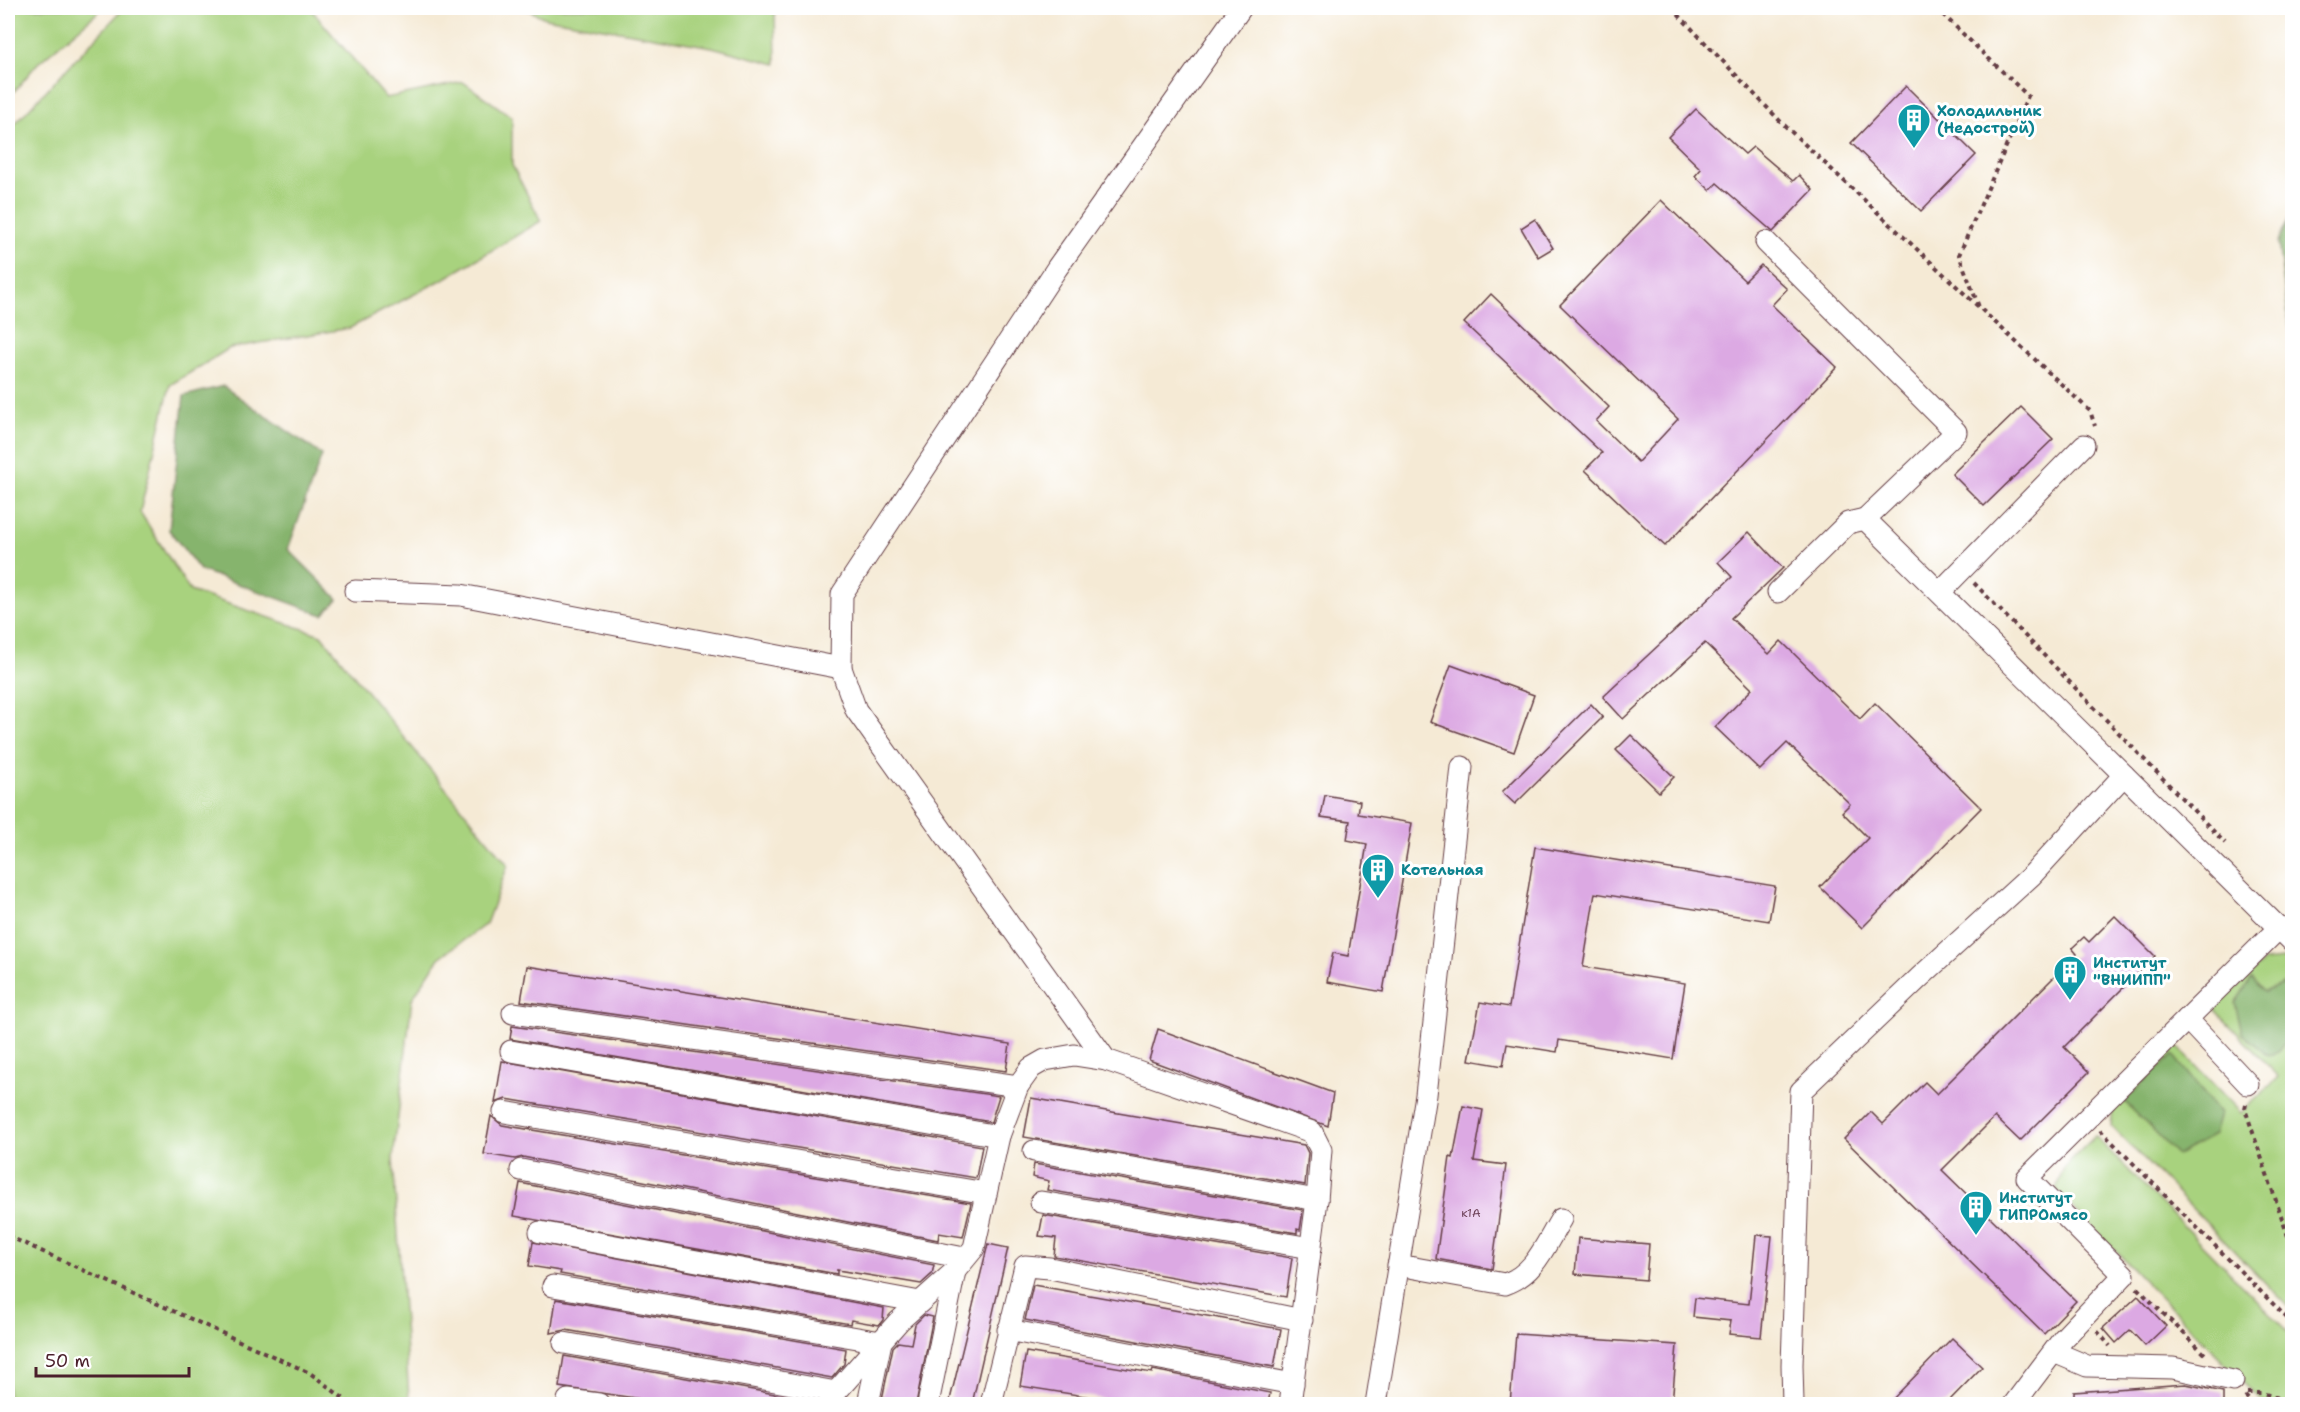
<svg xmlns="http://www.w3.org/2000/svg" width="2300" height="1412" font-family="'Shantell Sans',sans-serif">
	<rect width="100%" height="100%" fill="#fff"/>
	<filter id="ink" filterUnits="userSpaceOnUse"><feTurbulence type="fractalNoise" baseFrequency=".0167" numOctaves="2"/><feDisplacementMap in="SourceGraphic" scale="12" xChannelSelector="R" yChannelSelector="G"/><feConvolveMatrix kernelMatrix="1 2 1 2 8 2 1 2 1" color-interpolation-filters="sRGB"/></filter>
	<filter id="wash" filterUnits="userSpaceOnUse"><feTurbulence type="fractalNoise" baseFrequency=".008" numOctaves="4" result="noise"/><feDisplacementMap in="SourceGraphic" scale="24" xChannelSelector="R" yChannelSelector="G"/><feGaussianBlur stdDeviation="1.35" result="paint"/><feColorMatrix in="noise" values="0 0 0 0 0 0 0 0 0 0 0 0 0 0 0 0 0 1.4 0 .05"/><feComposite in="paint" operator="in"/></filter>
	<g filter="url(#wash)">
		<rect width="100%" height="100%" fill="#f5ead5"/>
		<g fill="#a8d27e" stroke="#797854" stroke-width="1.5">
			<path d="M8 8H103L37 64 8 99Z"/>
			<path d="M124 8H310L386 98 463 82 512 117V165L541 221 447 277 350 328 230 348 170 385 140 512 190 591 321 635 508 865 486 924 439 958 412 999 393 1159 409 1398 416 1404H14L8 1398V131Z"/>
			<path d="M524 8H775L776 64 712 47 545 18Z"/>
			<path d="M2283 959 2292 969V1310L2111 1126 2113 1107 2176 1045 2241 1113 2279 1077 2214 1009 2264 961Z"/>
			<path d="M2095 1136 2292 1336V1404H2265L2056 1190 2064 1167Z"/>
		</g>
		<g fill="#86b46d" stroke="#686a4c" stroke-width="1.5">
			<path d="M2292 212V345L2278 242Z"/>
			<path d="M223 386 322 455 288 549 338 599 323 615 200 570 169 530 184 396Z"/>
			<path d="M2252 978 2264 992 2283 984 2292 995C2293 1020 2294 1044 2269 1056L2242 1033 2235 1003Z"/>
			<path d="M2173 1055 2220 1114 2214 1135 2177 1155 2124 1101Z"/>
		</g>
		<g id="blocks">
			<g fill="#dca9e3">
				<path d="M1906 86 1976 155 1921 211 1851 143Z"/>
				<path d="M1696 109 1745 154 1753 147 1793 181 1799 175 1813 190 1773 232 1717 183 1710 190 1695 176 1701 169 1668 137Z"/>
				<path d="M1661 200 1745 281 1761 265 1787 289 1772 305 1837 367 1665 546 1585 470 1602 453 1464 323 1491 294 1609 407 1596 421 1638 462 1678 419 1560 305Z"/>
				<path d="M1535 219 1553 248 1538 257 1521 228Z"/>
				<path d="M2021 407 2053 439 1984 506 1952 474Z"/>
				<path d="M1749 532 1783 568 1731 618 1769 654 1781 641 1860 719 1875 703 1981 808 1862 928 1820 887 1868 838 1842 812 1850 804 1787 743 1760 770 1715 727 1752 689 1705 643 1623 719 1603 697 1732 577 1718 562Z"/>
				<path d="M1451 665 1534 695 1514 752 1430 722Z"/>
				<path d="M1591 704 1603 717 1515 804 1502 792Z"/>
				<path d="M1631 735 1674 777 1659 792 1616 750Z"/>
				<path d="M1325 795 1360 801 1358 814 1412 823 1383 992 1327 982 1333 953 1348 956 1367 844 1347 840 1350 821 1321 817Z"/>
				<path d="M1535 847 1775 886 1769 921 1595 893 1583 967 1685 983 1673 1059 1559 1040 1557 1052 1507 1044 1503 1066 1469 1060 1480 1002 1509 1007Z"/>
				<path d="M2115 916 2155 956 2064 1047 2089 1072 2020 1141 1995 1117 1942 1170 2076 1301 2044 1334 1844 1139 1871 1112 1883 1124 1925 1082 1937 1094 2077 954 2072 948 2084 937 2089 942Z"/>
				<path d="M527 966 1010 1044 1006 1071 521 1001Z"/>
				<path d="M512 1026 999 1096 991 1122 510 1039Z"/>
				<path d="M1158 1029 1333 1093 1328 1126 1149 1060Z"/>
				<path d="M502 1061 982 1146 976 1178 506 1099 495 1103Z"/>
				<path d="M1031 1098 1304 1145 1308 1153 1305 1185 1024 1137Z"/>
				<path d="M1463 1106 1483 1110 1474 1161 1506 1165 1492 1269 1436 1259 1450 1157 1453 1158Z"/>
				<path d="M491 1116 502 1125 971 1203 963 1237 939 1233 938 1240 523 1157 515 1159 484 1154Z"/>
				<path d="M1034 1164 1303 1210 1300 1230 1297 1229V1233L1047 1190 1049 1181 1032 1177Z"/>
				<path d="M520 1183 934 1265 932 1274 921 1284 837 1270V1274L514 1216Z"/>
				<path d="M1043 1215 1292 1258 1286 1297 1054 1256 1056 1238 1039 1236Z"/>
				<path d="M1756 1235 1772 1236 1761 1337 1729 1334 1731 1321 1693 1317 1695 1298 1749 1304Z"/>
				<path d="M1578 1238 1649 1244 1646 1280 1575 1274Z"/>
				<path d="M533 1242 884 1308 883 1320 879 1325 851 1320 850 1324 560 1274 561 1271 529 1266Z"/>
				<path d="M988 1244 1008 1248 972 1404H949Z"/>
				<path d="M1033 1285 1281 1329 1274 1367 1025 1320Z"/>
				<path d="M2138 1296 2166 1326 2145 1346 2130 1330 2116 1343 2103 1328Z"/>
				<path d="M556 1299 846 1349 844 1364 832 1378 566 1330 551 1333Z"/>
				<path d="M924 1315 933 1317 916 1404H881L893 1347 898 1342 911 1344 915 1324Z"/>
				<path d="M1516 1334 1677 1345 1672 1404H1510Z"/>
				<path d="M1952 1338 1982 1367 1946 1404H1888Z"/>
				<path d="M1026 1352 1152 1373 1153 1370 1270 1393 1268 1404H1135L1020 1386Z"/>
				<path d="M564 1356 808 1400V1404H676L559 1387Z"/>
				<path d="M2186 1384 2223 1392V1404H2074V1392Z"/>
			</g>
		</g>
	</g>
	<g filter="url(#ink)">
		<use href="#blocks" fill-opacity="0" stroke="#643d44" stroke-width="1.5"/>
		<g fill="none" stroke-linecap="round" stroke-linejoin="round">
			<defs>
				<g id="minor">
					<path d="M1241 8 1057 268 842 594 841 668 856 710 1106 1060 1312 1132 1321 1150 1317 1200 1290 1404"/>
					<path d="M1766 242 1956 432 1865 519 2292 941"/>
					<path d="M355 591 461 595 841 668"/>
					<path d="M1778 592 1848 523 1865 519"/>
					<path d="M1940 592 2084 445"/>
					<path d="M513 1013 1018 1086"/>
					<path d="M511 1051 999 1136"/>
					<path d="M2248 1084 2187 1019 2280 927"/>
					<path d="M504 1112 986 1193"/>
					<path d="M1034 1151 1317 1200"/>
					<path d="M521 1170 964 1258"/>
					<path d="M1041 1202 1311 1248"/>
					<path d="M540 1232 920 1302"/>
					<path d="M1398 1265 1505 1284C1535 1274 1545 1245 1561 1219"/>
					<path d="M553 1286 881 1342 868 1404"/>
					<path d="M1008 1330 1293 1384"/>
					<path d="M564 1343 836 1392"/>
					<path d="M2054 1352 2087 1366 2173 1368 2233 1381"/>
					<path d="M568 1400 599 1404"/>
					<path d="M829 1404 836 1392 899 1321 955 1271 974 1248 999 1136 1018 1086 1031 1068 1045 1060 1074 1055 1106 1060"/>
					<path d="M928 1404 955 1271"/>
					<path d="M991 1404 1025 1266 1050 1268 1302 1320"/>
					<path d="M1376 1404 1426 1095 1462 767"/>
					<path d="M1793 1404 1792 1365 1801 1091 1919 978 2032 875 2124 775"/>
					<path d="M2014 1404 2063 1339 2124 1275 2027 1178 2187 1019"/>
				</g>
			</defs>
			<use href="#minor" stroke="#643d44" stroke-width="23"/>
			<g stroke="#643d44" stroke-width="4" stroke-dasharray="4.5 4.5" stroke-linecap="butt">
				<path d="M1672 8 1783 124 2090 411 2095 426"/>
				<path d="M1936 8 2028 96 1959 255 1979 307"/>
				<path d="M1677 13 1689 8"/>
				<path d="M1974 583 2225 843"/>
				<path d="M2246 1104 2245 1109 2292 1248"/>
				<path d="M2100 1130 2292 1323"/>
				<path d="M8 1236 310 1373 351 1404"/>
				<path d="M2137 1288 2205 1354"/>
				<path d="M2097 1331 2110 1346"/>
				<path d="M2247 1393H2262L2292 1402"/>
				<path d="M2245 1396 2253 1404"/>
			</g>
			<use href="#minor" stroke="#fff" stroke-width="21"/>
		</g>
	</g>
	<defs>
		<symbol id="building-pin" viewBox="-11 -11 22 30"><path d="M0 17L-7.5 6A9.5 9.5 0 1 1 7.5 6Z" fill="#0f9aa8" stroke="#fff"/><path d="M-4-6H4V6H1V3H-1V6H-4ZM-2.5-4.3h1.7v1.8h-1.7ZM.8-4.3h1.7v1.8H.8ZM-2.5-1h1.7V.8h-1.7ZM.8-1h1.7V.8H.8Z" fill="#fff"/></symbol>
	</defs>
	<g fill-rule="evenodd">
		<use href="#building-pin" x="1895" y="101" width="38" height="52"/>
		<use href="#building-pin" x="1359" y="851" width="38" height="52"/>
		<use href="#building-pin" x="2051" y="953" width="38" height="52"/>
		<use href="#building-pin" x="1957" y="1188" width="38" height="52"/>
	</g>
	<g text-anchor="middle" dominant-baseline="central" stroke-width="6" stroke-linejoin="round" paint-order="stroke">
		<g font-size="12" fill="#6e4259">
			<text x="1471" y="1213">к1А</text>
		</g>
		<g font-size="15" font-weight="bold" fill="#0d838f" stroke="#fff" text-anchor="start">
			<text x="1937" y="111">Холодильник<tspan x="1937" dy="17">(Недострой)</tspan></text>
			<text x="1401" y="870">Котельная</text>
			<text x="2093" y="963">Институт<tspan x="2093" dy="17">"ВНИИПП"</tspan></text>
			<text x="1999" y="1198">Институт<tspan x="1999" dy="17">ГИПРОмясо</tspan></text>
		</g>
	</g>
	<rect width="2300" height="1412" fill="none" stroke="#fff" stroke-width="30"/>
	<path d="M36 1367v9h153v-9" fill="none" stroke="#4a1f2b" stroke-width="3"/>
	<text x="45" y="1367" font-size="18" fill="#4a1f2b" stroke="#ffffff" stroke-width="4.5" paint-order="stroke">50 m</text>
</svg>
